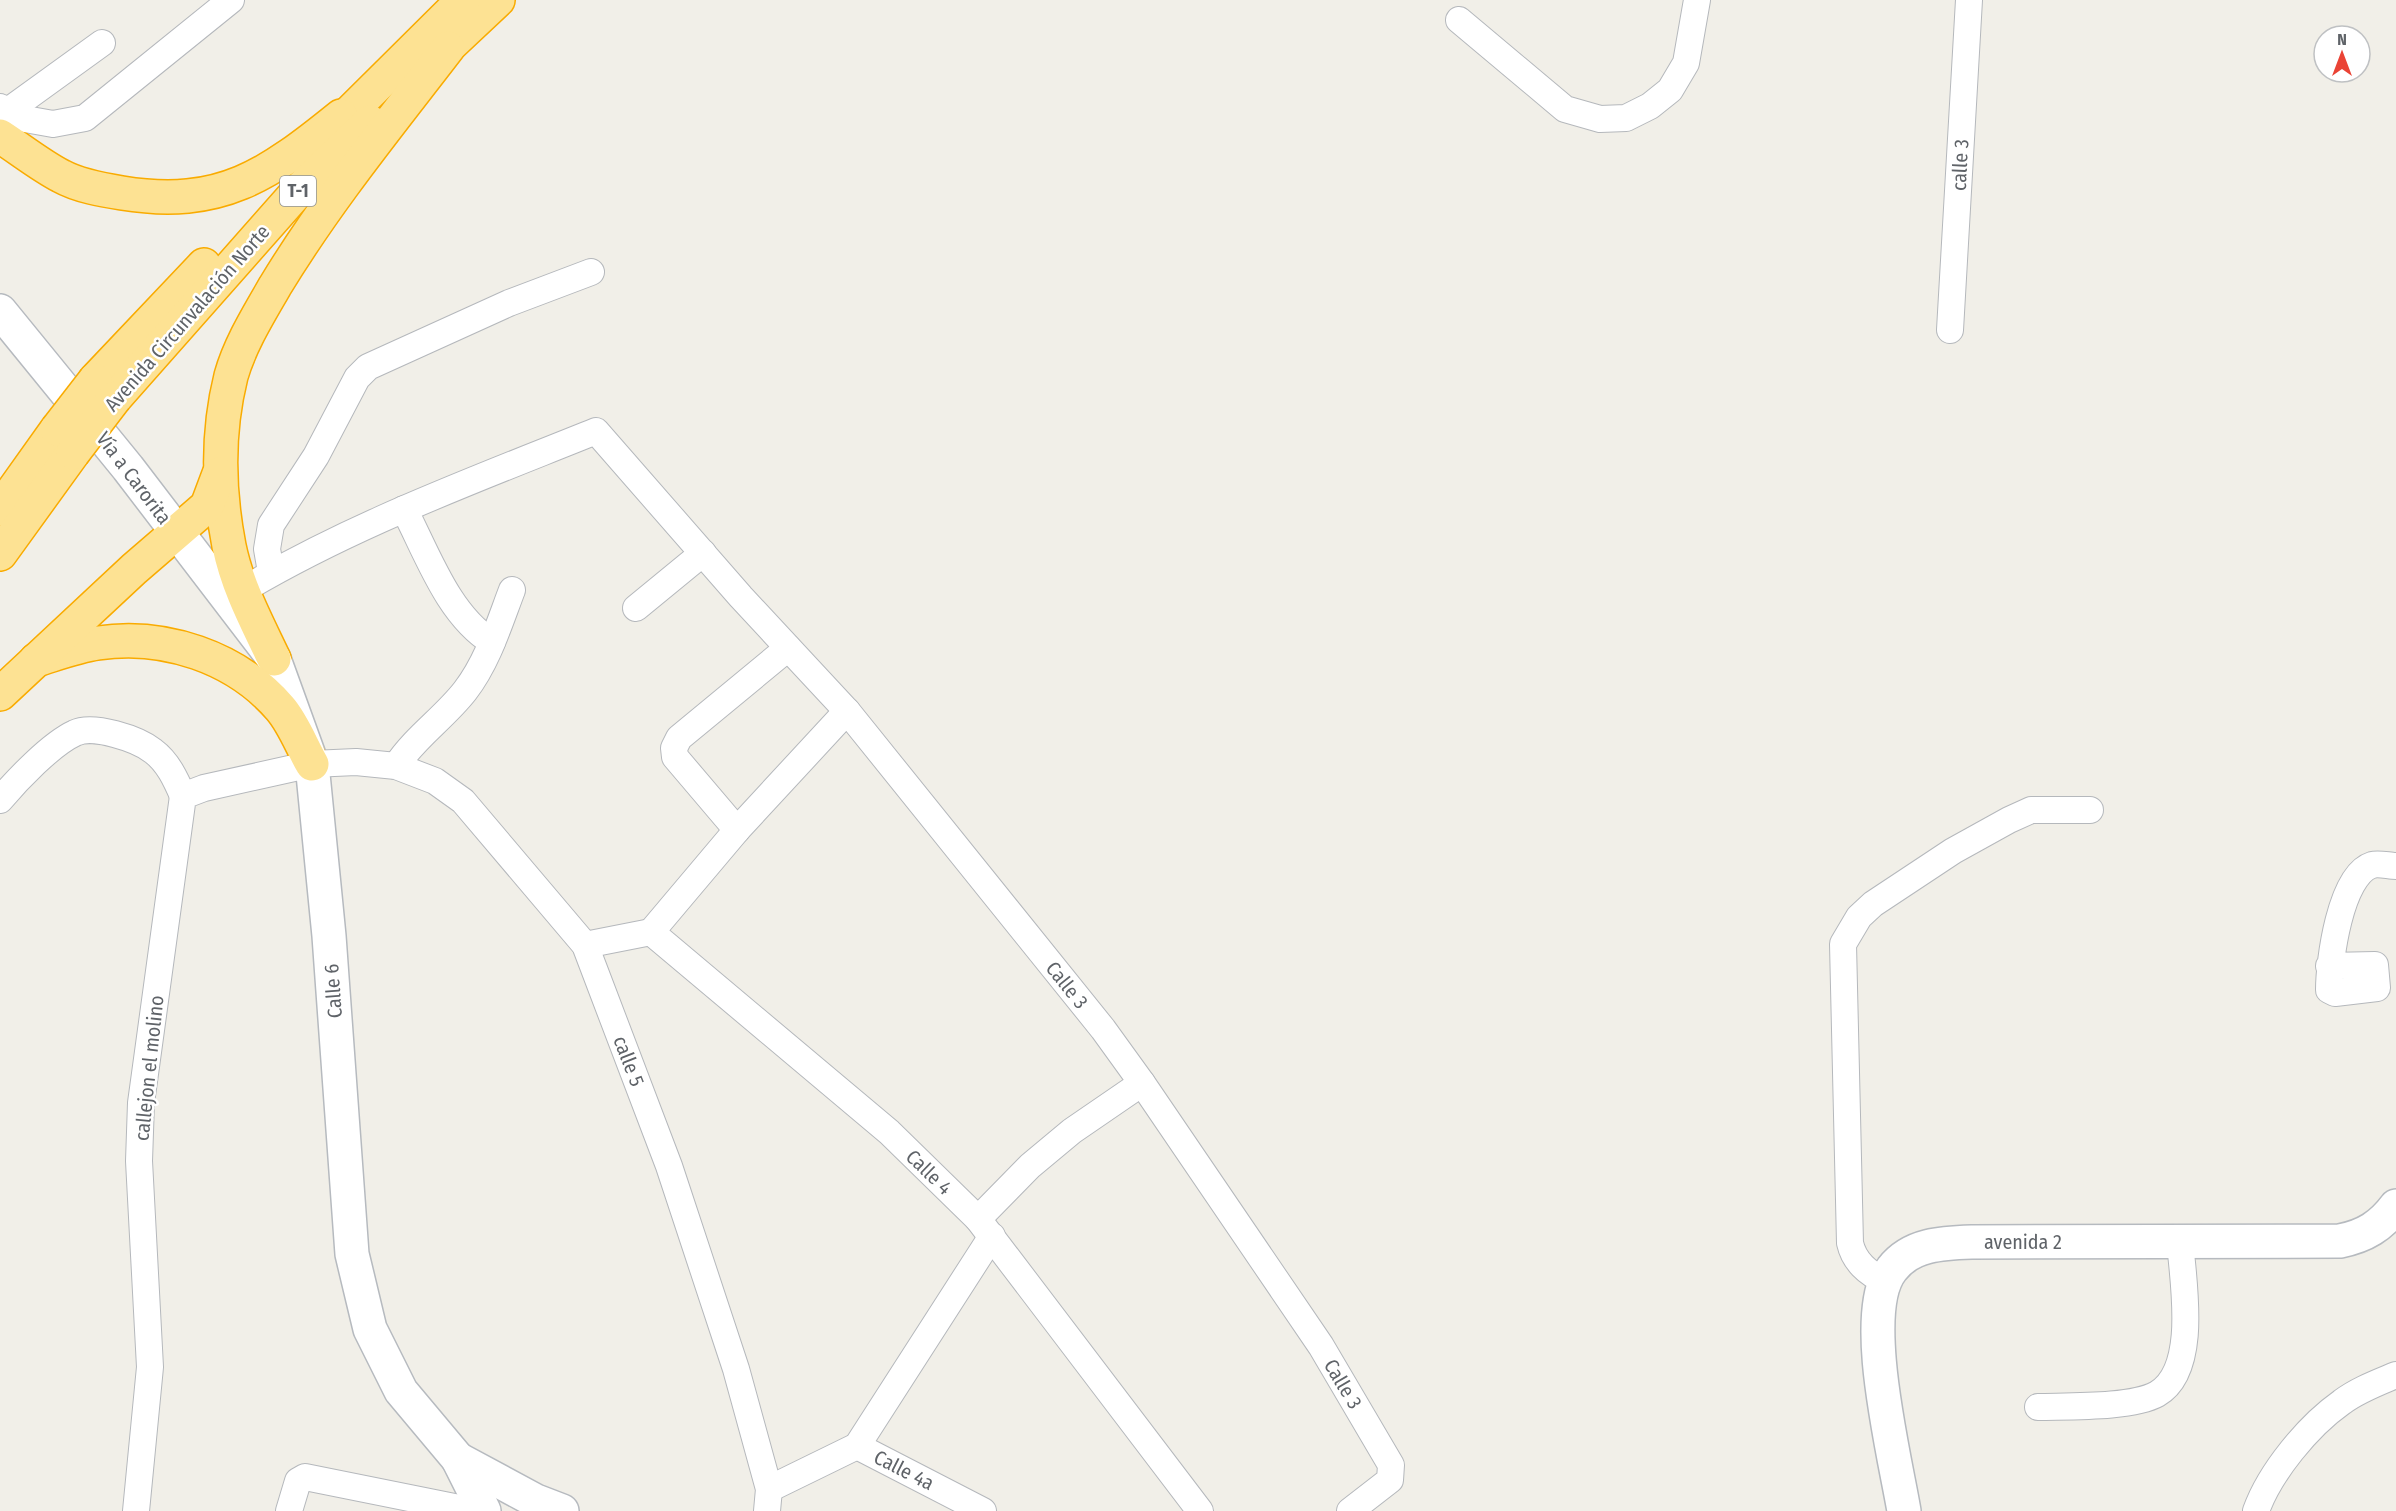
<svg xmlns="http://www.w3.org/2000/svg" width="2396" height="1511" font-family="'Fira Sans Condensed',sans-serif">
	<rect width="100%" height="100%" fill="#f1efe8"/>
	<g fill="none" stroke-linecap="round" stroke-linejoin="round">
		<defs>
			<g id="street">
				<path d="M1459 20 1565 109 1600 119 1626 118 1650 106 1670 90 1686 63 1697 0"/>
				<path d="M0 107 25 119 53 124 85 118 231 0"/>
				<path d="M8 111 102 43"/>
				<path d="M1950 330 1969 0"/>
				<path d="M404 509C427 553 448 615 492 642"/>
				<path d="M271 572 267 549 271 525 316 456 357 378 368 367 509 303 591 272"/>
				<path d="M228 599C343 528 472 481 596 431L741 597 847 711"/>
				<path d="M636 608 703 553"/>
				<path d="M396 766C415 737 444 718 465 691 488 661 499 624 512 590"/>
				<path d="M0 800C17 780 51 744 75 733 93 724 138 739 153 751 168 762 176 780 183 796"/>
				<path d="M737 830 675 757 674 748 679 738 788 648"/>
				<path d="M651 932 737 830 847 711 1103 1029 1142 1083 1321 1346 1391 1465 1390 1480 1350 1511"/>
				<path d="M585 945 651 932 889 1132 978 1219 1200 1511"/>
				<path d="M2329 966 2375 965 2377 988 2335 993 2329 990C2329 962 2340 875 2372 865 2379 863 2389 866 2396 866"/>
				<path d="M978 1219 1030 1166 1072 1131 1142 1083"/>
				<path d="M1884 1280C1868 1274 1854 1261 1850 1243L1843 944 1859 917 1873 904 1953 851 2009 820 2031 810H2090"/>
				<path d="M2038 1407C2068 1406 2132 1408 2157 1394 2199 1370 2183 1281 2180 1242"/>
				<path d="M857 1446 983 1511"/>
				<path d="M769 1489 857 1446 992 1236"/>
				<path d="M136 1511 150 1367 139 1161 141 1103 183 796 204 788 312 764 356 762 396 766 435 781 463 801 585 945 669 1166 736 1369 769 1489 767 1511"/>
				<path d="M289 1511 298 1481 305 1477 474 1511"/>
				<path d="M2256 1511C2270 1472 2308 1426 2342 1402 2358 1390 2377 1383 2396 1375"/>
			</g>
			<g id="secondary">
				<path d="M0 311 128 468 274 659 312 764 329 936 352 1254 370 1329 401 1391 458 1459 484 1511"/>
				<path d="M458 1459 536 1501 562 1511"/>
				<path d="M1904 1511C1895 1457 1858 1311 1892 1269 1911 1244 1943 1243 1972 1242L2340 1241C2365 1236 2381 1226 2396 1206"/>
			</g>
			<g id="highway">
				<path d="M431 63 498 0"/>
				<path d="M328 134 463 0"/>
				<path d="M0 136C20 149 40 165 61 176 79 186 103 190 122 193 221 209 268 175 341 116"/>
				<path d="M95 380 204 265"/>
				<path d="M115 398 298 191 370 122"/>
				<path d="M0 509 57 429"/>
				<path d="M0 554 73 453"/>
				<path d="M274 659C257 623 237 586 229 546 218 489 217 432 231 376 240 344 259 314 275 286 326 202 388 126 448 48"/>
				<path d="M36 660C56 654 77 646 98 643 164 633 236 657 280 708 294 724 302 747 312 764"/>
				<path d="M0 694 134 569 207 506 219 474"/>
			</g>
		</defs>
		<use href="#street" stroke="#b5b8bc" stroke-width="28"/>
		<use href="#secondary" stroke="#b6babf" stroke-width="36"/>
		<use href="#highway" stroke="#f9ab00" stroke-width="36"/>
		<use href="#street" stroke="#fff" stroke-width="26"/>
		<use href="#secondary" stroke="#fff" stroke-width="33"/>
		<use href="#highway" stroke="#fde293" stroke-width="33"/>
		<defs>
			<g id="highway-bridge">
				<path d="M57 429 95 380"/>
				<path d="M73 453 115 398"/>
			</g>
		</defs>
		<use href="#highway-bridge" stroke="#f9ab00" stroke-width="36" stroke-linecap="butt"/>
		<use href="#highway-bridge" stroke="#fde293" stroke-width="33"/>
	</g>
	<g text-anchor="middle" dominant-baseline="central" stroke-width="5" stroke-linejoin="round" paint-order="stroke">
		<rect fill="#fff" stroke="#8f9295" stroke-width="1.5" x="280" y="176" width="36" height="30" rx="4.5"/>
		<g font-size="18" font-weight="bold" fill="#5f6368">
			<text x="298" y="191">T-1</text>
		</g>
		<g font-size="20" fill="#5f6368" stroke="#fff">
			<text transform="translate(1960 165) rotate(-87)">calle 3</text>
			<text transform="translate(187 318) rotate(-49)">Avenida Circunvalación Norte</text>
			<text transform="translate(134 478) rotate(53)">Vía a Carorita</text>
			<text transform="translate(1067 985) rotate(51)">Calle 3</text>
			<text transform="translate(333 991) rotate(-94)">Calle 6</text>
			<text transform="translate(629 1061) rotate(69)">calle 5</text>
			<text transform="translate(149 1068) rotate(-84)">callejon el molino</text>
			<text transform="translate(929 1172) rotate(44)">Calle 4</text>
			<text x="2023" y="1242">avenida 2</text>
			<text transform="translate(1343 1384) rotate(59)">Calle 3</text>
			<text transform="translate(904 1470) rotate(27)">Calle 4a</text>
		</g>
	</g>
	<g transform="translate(2342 54)"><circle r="28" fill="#ffffff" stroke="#bfc1c3" stroke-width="1.5"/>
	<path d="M0-4.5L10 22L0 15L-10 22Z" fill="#ea4335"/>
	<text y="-9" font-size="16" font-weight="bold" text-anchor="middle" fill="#5f6368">N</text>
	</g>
</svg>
